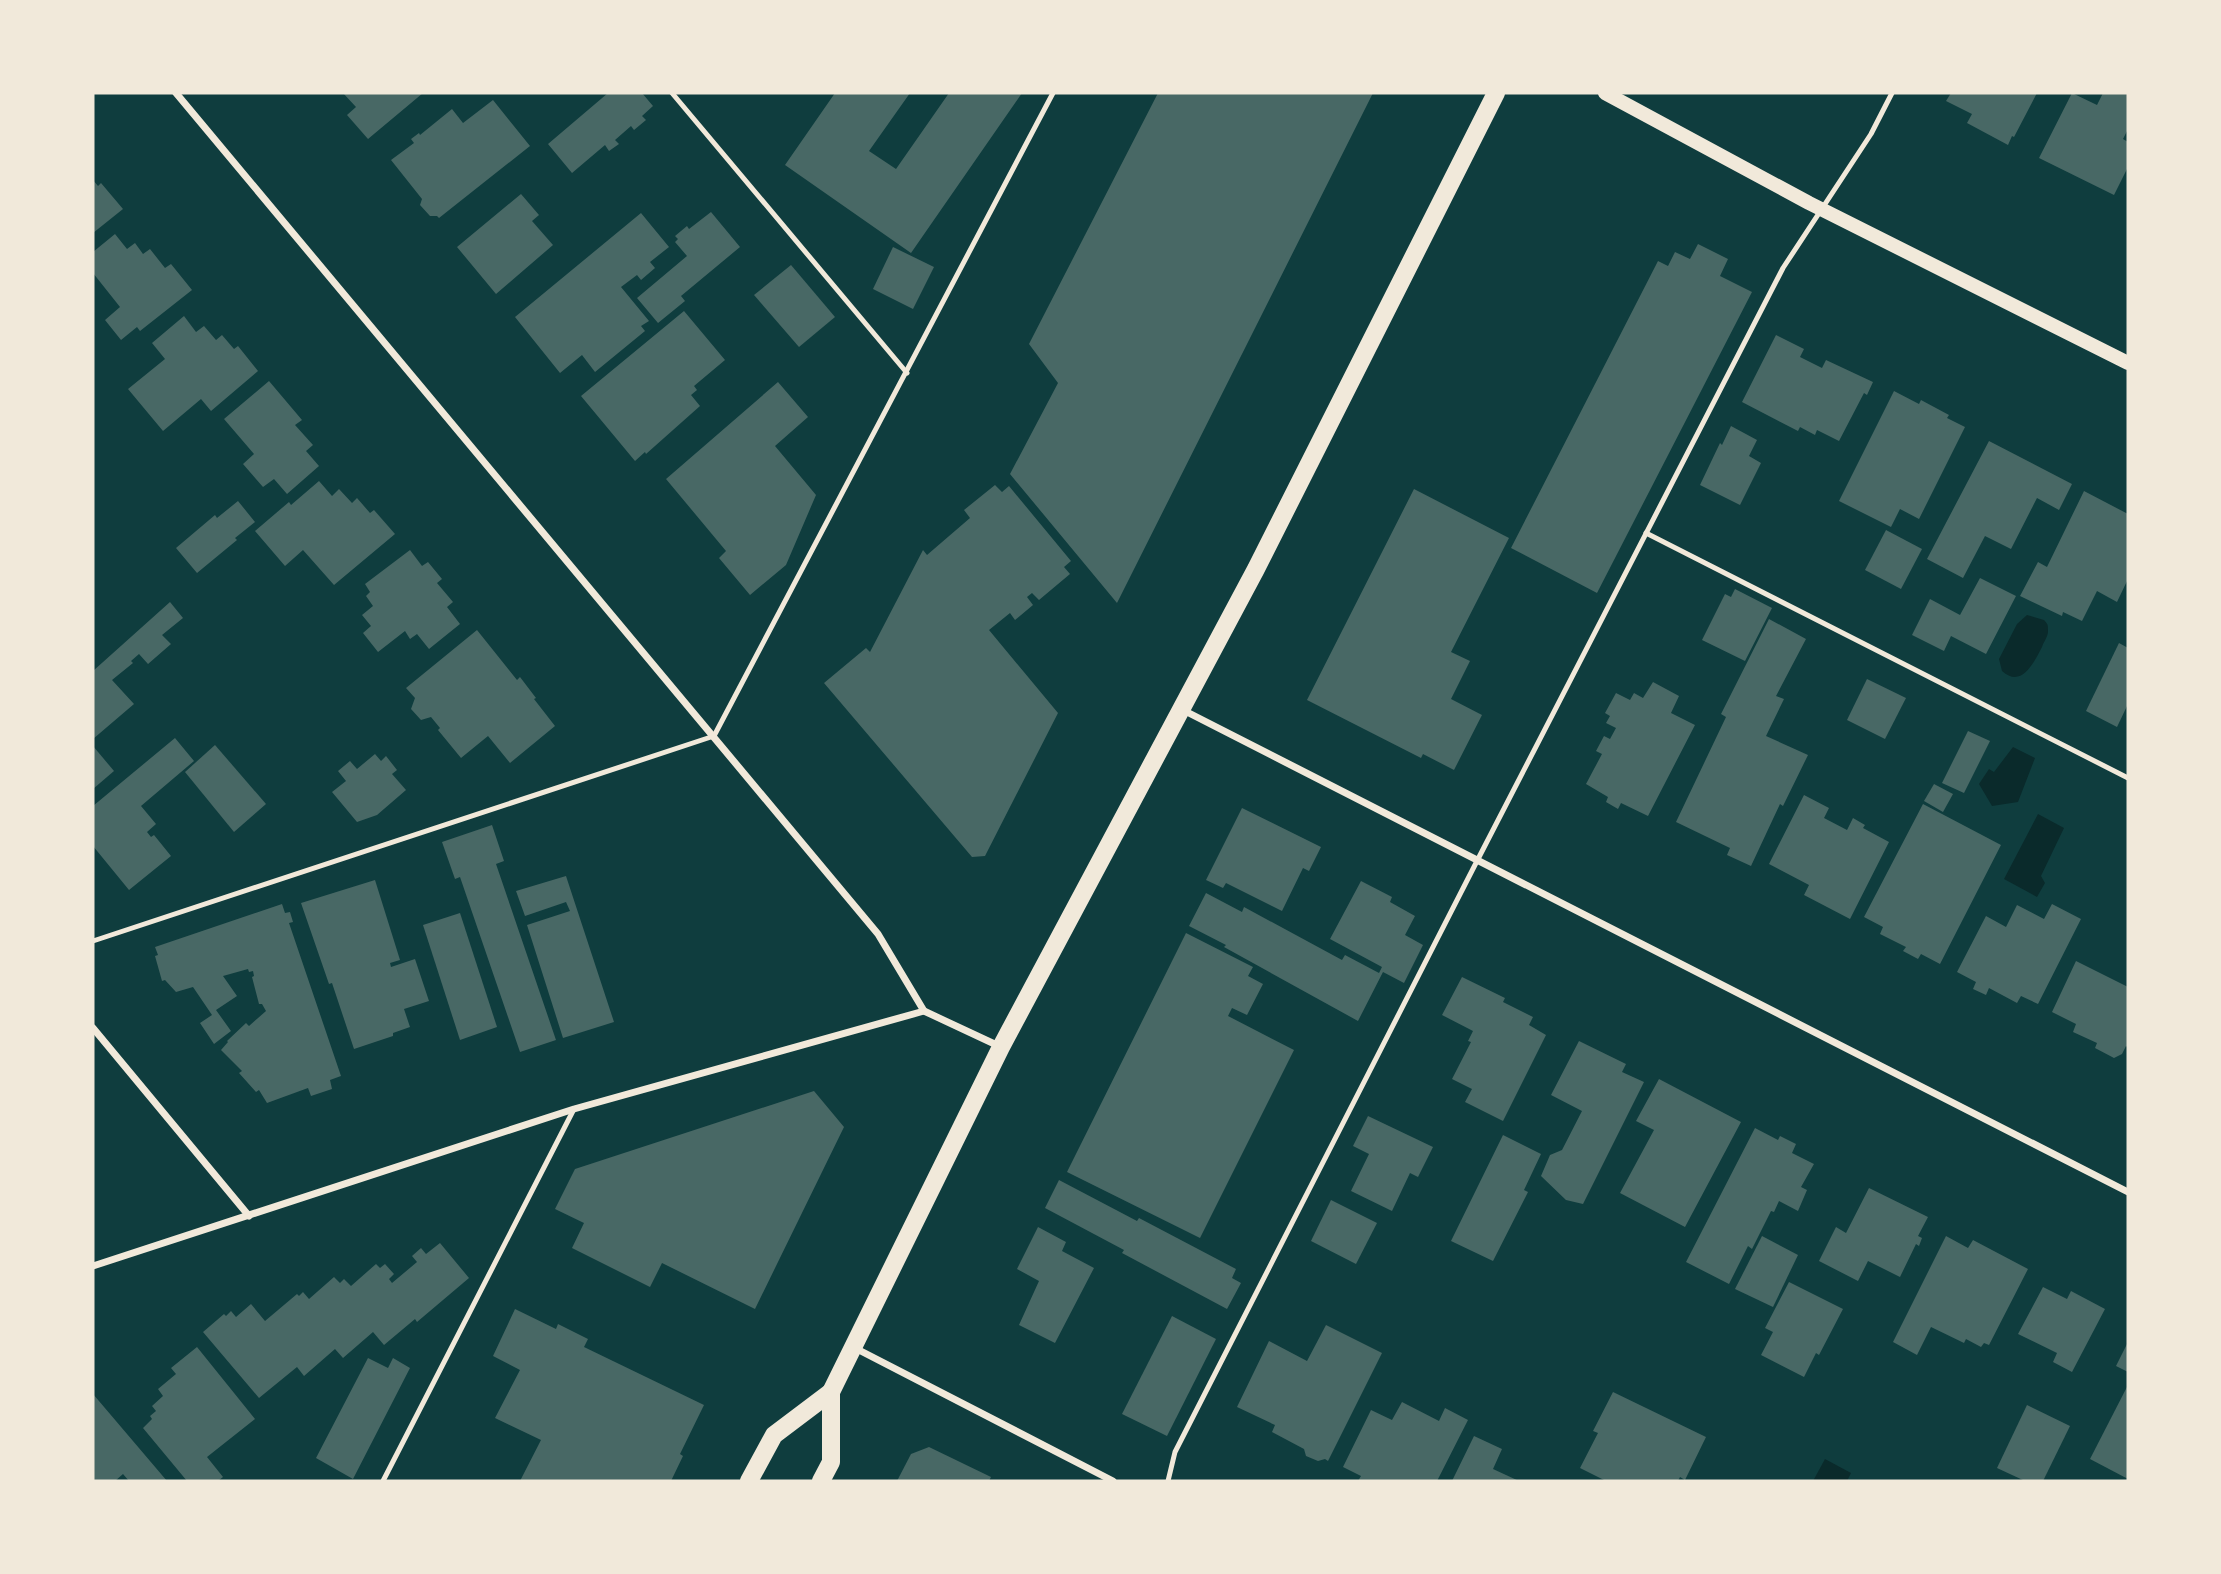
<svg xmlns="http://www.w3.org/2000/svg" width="2221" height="1574" font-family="Raleway,sans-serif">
	<rect width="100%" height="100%" fill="#0f3d3e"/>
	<g fill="#0a2a2b">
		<path d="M2027 615 2044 620C2048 625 2048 624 2048 631 2048 637 2044 641 2042 647 2034 662 2022 689 2002 671L1999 659 2017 624Z"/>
		<path d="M2013 747 2035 758 2018 802 1992 806 1979 784 1989 769 1994 772Z"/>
		<path d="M2038 814 2064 828 2041 876 2045 883 2037 897 2004 879Z"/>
		<path d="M1825 1459 1851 1473 1847 1481H1813Z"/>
	</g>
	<g fill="#486865">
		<path d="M343 93H423L368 139 347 115 356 107Z"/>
		<path d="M608 93H642L653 106 642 116 646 120 634 130 631 126 615 140 619 144 609 151 605 145 572 173 548 144Z"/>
		<path d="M835 93H910L869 151 896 169 949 93H1022L911 253 785 165Z"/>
		<path d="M1158 93H1373L1117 603 1010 474 1058 383 1029 344Z"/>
		<path d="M1951 93H2037L2014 137 2012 136 2008 145 1967 123 1972 114 1946 101Z"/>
		<path d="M2072 93 2097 105 2103 93H2128V129L2123 139 2128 142V167L2114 195 2039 158Z"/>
		<path d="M493 100 530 146 439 218 437 216H430L420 205 422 199 391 160 414 143 411 139 419 133 420 135 452 109 463 123Z"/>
		<path d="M93 180 98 186 101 183 123 209 93 233Z"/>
		<path d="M521 194 539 215 532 221 553 245 496 294 457 247Z"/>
		<path d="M711 212 740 247 681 296 685 301 658 323 637 298 687 256 675 242 678 239 675 236 687 226 689 229Z"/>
		<path d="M641 213 669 247 650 262 655 268 641 280 637 275 621 287 649 321 641 326 645 331 595 372 582 355 560 373 515 317Z"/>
		<path d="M115 234 127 249 135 243 143 254 150 249 165 268 171 264 192 290 140 331 137 327 121 340 105 320 120 307 93 273V252Z"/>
		<path d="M1698 244 1728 259 1720 276 1752 292 1597 593 1511 548 1658 261 1668 266 1675 252 1690 259Z"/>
		<path d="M893 247 934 267 913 309 873 289Z"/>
		<path d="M791 265 835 317 799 347 754 295Z"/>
		<path d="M684 311 725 360 694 386 697 390 691 395 700 406 646 454 645 452 635 461 581 396Z"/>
		<path d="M184 316 196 332 204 326 216 340 222 335 234 349 238 346 258 371 211 411 201 399 163 431 128 389 165 359 152 343Z"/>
		<path d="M1776 335 1804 349 1800 357 1822 368 1826 360 1873 382 1867 395 1864 393 1839 441 1817 430 1815 435 1800 427 1798 431 1742 402Z"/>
		<path d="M269 381 302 420 295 425 313 445 306 451 319 466 287 494 274 479 263 487 243 464 254 454 224 419Z"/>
		<path d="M778 382 808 417 775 446 816 495 786 565 750 595 719 558 726 551 666 479Z"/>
		<path d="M1894 391 1919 404 1921 400 1949 415 1947 418 1965 427 1919 519 1900 509 1891 527 1839 501Z"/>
		<path d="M1731 426 1757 440 1749 456 1761 463 1740 505 1700 485 1720 443 1722 445Z"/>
		<path d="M1989 441 2072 484 2059 510 2037 498 2011 549 1985 536 1963 578 1927 559Z"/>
		<path d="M319 481 332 496 339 489 352 503 357 498 370 513 374 510 395 534 334 585 303 550 285 566 255 531 289 502 291 505Z"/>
		<path d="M995 485 1002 492 1009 486 1071 561 1064 567 1070 574 1039 600 1032 593 1027 597 1033 605 1015 620 1010 613 989 630 1058 713 985 856 972 857 824 683 866 648 870 652 923 550 927 555 970 518 964 510Z"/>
		<path d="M1414 489 1509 538 1451 652 1470 661 1451 699 1482 715 1454 770 1423 754 1421 758 1307 700Z"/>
		<path d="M2084 491 2128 514V579L2117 602 2097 591 2082 621 2063 612 2062 616 2020 596 2038 562 2047 567Z"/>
		<path d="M238 501 255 522 235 538 237 540 197 573 176 548 215 515 217 518Z"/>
		<path d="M1886 530 1922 549 1901 589 1865 570Z"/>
		<path d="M410 550 422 566 428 562 442 579 437 583 453 602 447 607 460 624 429 649 417 634 410 639 405 631 378 652 363 633 371 626 362 615 373 606 366 596 370 592 365 584Z"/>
		<path d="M1980 578 2016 596 1986 654 1951 636 1944 651 1912 635 1930 599 1960 615Z"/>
		<path d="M1735 589 1772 608 1745 661 1702 640 1725 594 1731 597Z"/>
		<path d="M170 602 183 618 162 635 171 644 148 664 139 654 131 661 133 663 112 680 134 704 93 739V671Z"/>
		<path d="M1769 619 1806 639 1776 696 1784 699 1766 736 1808 755 1783 806 1780 804 1751 866 1727 855 1730 848 1676 822 1726 717 1721 714Z"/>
		<path d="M477 630 517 680 520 677 536 698 534 699 555 726 510 763 488 736 461 758 438 730 440 728 431 717 421 720 411 709 415 698 406 688Z"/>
		<path d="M2119 643 2128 648V704L2117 727 2086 711Z"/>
		<path d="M1867 679 1906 698 1885 739 1847 720Z"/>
		<path d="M1653 682 1679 696 1671 713 1695 725 1648 816 1621 803 1618 809 1606 802 1608 797 1586 784 1602 754 1596 751 1604 736 1610 739 1616 728 1606 723 1610 716 1605 713 1616 693 1630 700 1634 693 1643 698Z"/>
		<path d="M1968 731 1990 741 1964 793 1942 783Z"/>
		<path d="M175 738 194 761 141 806 156 824 147 832 151 837 154 835 171 856 129 890 93 846V806Z"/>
		<path d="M215 745 266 804 234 832 185 772Z"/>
		<path d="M93 746 114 771 93 789Z"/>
		<path d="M375 754 381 761 386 756 397 770 392 774 406 790 377 815 357 822 332 792 346 781 338 771 350 761 357 769Z"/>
		<path d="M1934 784 1953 794 1943 812 1924 801Z"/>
		<path d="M1804 795 1829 808 1824 818 1847 830 1853 818 1865 825 1863 828 1889 842 1850 919 1804 895 1809 885 1769 864Z"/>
		<path d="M1923 804 2001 845 1940 964 1921 954 1918 959 1903 951 1906 947 1880 934 1883 927 1864 917Z"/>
		<path d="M1242 808 1321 847 1309 871 1303 868 1282 911 1226 883 1223 888 1206 880Z"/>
		<path d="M492 825 504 861 496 864 556 1040 520 1052 460 877 455 879 442 842Z"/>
		<path d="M566 876 614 1022 563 1038 527 925 570 911 566 902 525 916 516 891Z"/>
		<path d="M375 880 400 960 390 963 391 967 415 959 429 1001 404 1009 410 1027 393 1033V1036L354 1049 332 983 329 984 301 903Z"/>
		<path d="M1361 881 1392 897 1390 902 1415 916 1405 935 1423 945 1404 983 1383 972 1358 1021 1224 947 1226 945 1189 926 1206 893 1242 912 1244 907 1342 960 1345 955 1379 973 1382 967 1330 939Z"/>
		<path d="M282 904 285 913 290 912 293 922 289 923 341 1076 330 1080 332 1089 311 1096 308 1088 267 1103 259 1090 256 1092 239 1073 242 1071 221 1050 228 1042 227 1041 246 1023 249 1026 266 1011 262 1004H259L252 977 254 976 253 971 249 972 248 969 223 976 237 996 216 1010 231 1031 214 1044 200 1023 212 1015 193 987 176 992 165 980 162 981 155 956 158 955 155 947Z"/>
		<path d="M2052 904 2081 919 2038 1004 2021 996 2017 1003 1989 988 1986 995 1973 989 1976 982 1957 972 1986 916 2006 927 2017 905 2044 919Z"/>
		<path d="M460 913 497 1027 460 1040 423 925Z"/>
		<path d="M1186 933 1253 967 1248 976 1263 984 1247 1015 1232 1008 1228 1016 1294 1050 1200 1238 1067 1172Z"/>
		<path d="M2076 961 2128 987V1048L2126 1046 2122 1054 2114 1058 2095 1048 2097 1043 2073 1032 2076 1024 2052 1012Z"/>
		<path d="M1462 977 1505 998 1503 1002 1533 1017 1529 1025 1546 1035 1503 1121 1465 1102 1472 1089 1452 1079 1471 1042 1468 1041 1473 1031 1442 1015Z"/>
		<path d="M1579 1041 1626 1064 1622 1072 1644 1082 1583 1204 1566 1200 1541 1176 1550 1155 1562 1150 1582 1111 1551 1095Z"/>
		<path d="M1659 1079 1741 1122 1685 1227 1620 1193 1654 1130 1636 1121Z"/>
		<path d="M814 1091 844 1127 755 1309 662 1263 650 1287 572 1248 584 1223 555 1209 575 1169Z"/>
		<path d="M1368 1116 1433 1147 1418 1177 1410 1173 1392 1211 1351 1191 1369 1154 1353 1146Z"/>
		<path d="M1755 1128 1778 1140 1780 1136 1796 1144 1792 1153 1814 1164 1801 1187 1807 1190 1798 1211 1779 1201 1774 1212 1771 1211 1752 1249 1748 1246 1729 1284 1686 1262Z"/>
		<path d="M1503 1135 1541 1154 1524 1190 1528 1192 1493 1261 1451 1241Z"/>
		<path d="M1059 1180 1137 1221 1139 1218 1236 1269 1232 1278 1241 1283 1227 1309 1122 1253 1124 1250 1045 1208Z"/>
		<path d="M1869 1188 1928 1217 1918 1236 1922 1238 1919 1246 1916 1244 1900 1277 1868 1261 1858 1281 1819 1261 1836 1227 1846 1233Z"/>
		<path d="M1331 1200 1377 1223 1356 1264 1311 1241Z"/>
		<path d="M1038 1227 1066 1242 1062 1251 1094 1268 1055 1343 1019 1325 1039 1281 1017 1269Z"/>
		<path d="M1762 1236 1798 1255 1773 1307 1735 1289Z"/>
		<path d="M1946 1236 1968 1248 1973 1240 2028 1269 1989 1345 1984 1343 1981 1347 1966 1339 1964 1343 1931 1327 1917 1355 1893 1342Z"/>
		<path d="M440 1243 469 1278 417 1322 415 1319 384 1345 373 1332 343 1358 335 1349 304 1376 297 1367 259 1398 203 1332 224 1314 226 1316 231 1311 236 1317 251 1304 265 1321 297 1294 299 1296 303 1292 309 1299 334 1277 340 1283 344 1279 351 1286 376 1264 380 1268 385 1264 394 1274 389 1279 392 1283 417 1262 412 1256 421 1248 426 1254Z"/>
		<path d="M1789 1282 1843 1309 1819 1355 1816 1353 1804 1377 1761 1355 1773 1332 1765 1328Z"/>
		<path d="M2043 1287 2067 1299 2071 1291 2105 1309 2072 1372 2053 1362 2057 1353 2018 1334Z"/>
		<path d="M515 1309 556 1329 558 1324 588 1339 584 1347 704 1405 680 1454 683 1456 671 1481H520L541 1440 495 1418 520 1370 493 1356Z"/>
		<path d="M1172 1316 1216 1339 1167 1436 1122 1414Z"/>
		<path d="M1326 1325 1382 1353 1328 1461 1325 1459 1318 1461 1306 1456 1304 1449 1272 1432 1275 1425 1237 1407 1269 1341 1307 1361Z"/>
		<path d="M2128 1342V1372L2116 1366Z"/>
		<path d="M197 1347 255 1419 207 1457 223 1477 218 1481H187L143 1428 152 1419 150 1416 156 1411 152 1406 163 1396 158 1389 176 1374 171 1368Z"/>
		<path d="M368 1358 388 1368 393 1358 410 1368 353 1479 316 1458Z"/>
		<path d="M2128 1385V1479L2090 1459Z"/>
		<path d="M1613 1392 1706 1437 1685 1480 1680 1477 1678 1481H1603L1604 1480 1580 1468 1598 1433 1593 1431Z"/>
		<path d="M93 1394 167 1481H129L123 1474 115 1481H93Z"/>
		<path d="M1402 1402 1439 1421 1445 1408 1468 1420 1437 1481H1358L1361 1476 1343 1467 1371 1410 1392 1420Z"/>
		<path d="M2027 1405 2070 1426 2043 1481H2025L1997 1468Z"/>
		<path d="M1474 1436 1502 1449 1493 1469 1519 1481H1452Z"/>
		<path d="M929 1447 991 1477 989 1481H897L911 1454Z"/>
	</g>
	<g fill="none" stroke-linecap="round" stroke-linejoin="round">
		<g stroke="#f1e9da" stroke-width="5">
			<path d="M672 93 907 373"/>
			<path d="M1646 533 2128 778"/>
			<path d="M93 941 714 736 1053 93"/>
			<path d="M383 1481 574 1109"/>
			<path d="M1168 1481 1175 1452 1477 861 1783 268 1871 134 1892 93"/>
		</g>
		<g stroke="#f1e9da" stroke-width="7">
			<path d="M176 93 878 934 924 1011 1001 1047"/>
			<path d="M1181 709 2128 1192"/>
			<path d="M93 1028 249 1216"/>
			<path d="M93 1266 574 1109 924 1011"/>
			<path d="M853 1347 1113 1481"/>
		</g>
		<path stroke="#f1e9da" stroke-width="14" d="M1605 93 1809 203 2128 363"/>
		<g stroke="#f1e9da" stroke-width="18">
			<path d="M749 1481 774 1435 831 1392"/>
			<path d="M821 1481 831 1462V1392L1001 1047 1256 569 1496 93"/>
		</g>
	</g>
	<rect width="2221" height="1574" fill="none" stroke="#f1e9da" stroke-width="189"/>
</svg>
